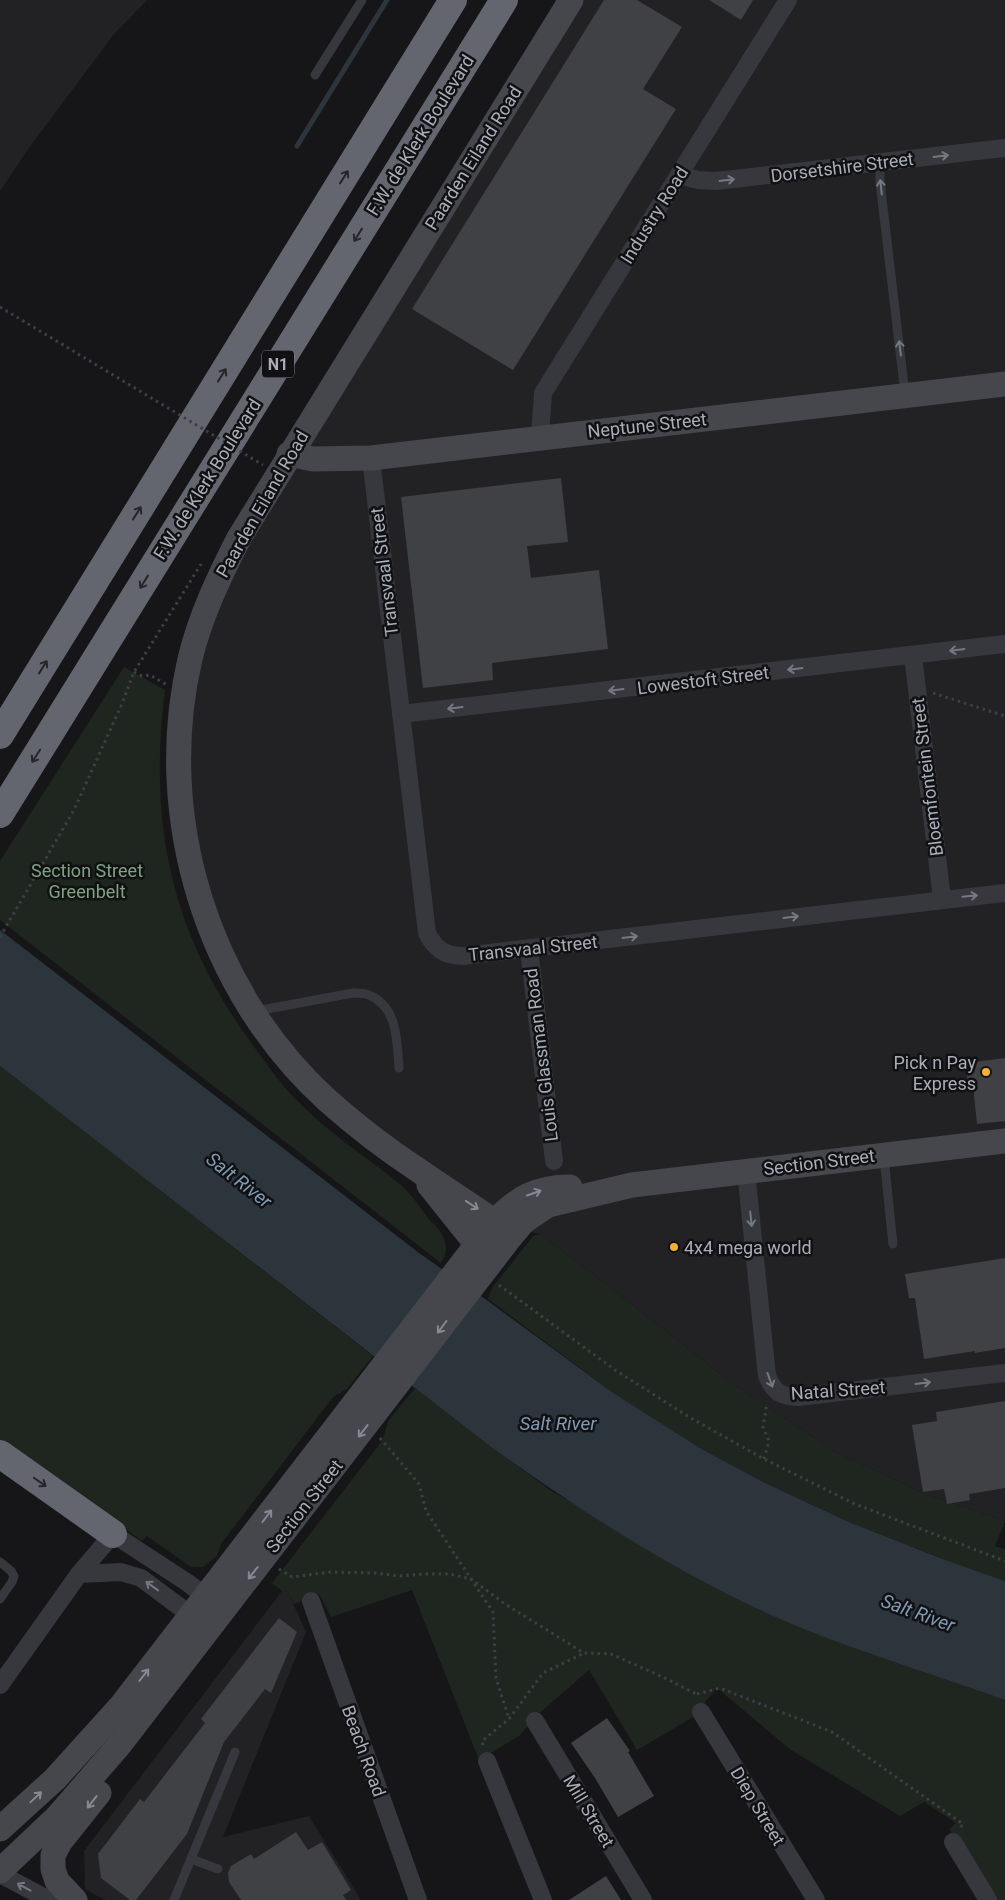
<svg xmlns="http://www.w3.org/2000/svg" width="1005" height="1900" font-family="Roboto,sans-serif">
	<rect width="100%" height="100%" fill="#161618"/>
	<g fill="#222225">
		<path d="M0 0H147L114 34 31 145 0 191Z"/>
		<path d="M560 0H1005V1521L923 1493 836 1452 729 1381 629 1302 540 1234 482 1224 319 1091 208 921 182 725 239 539Z"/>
		<path d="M287 1590 306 1632 223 1837 309 1816 361 1900H105L85 1889 84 1851 282 1591Z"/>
	</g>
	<g fill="#1e261f">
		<path d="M124 667 165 690C148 825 171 933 252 1044 263 1059 274 1075 286 1089 310 1115 337 1137 366 1158 378 1167 391 1176 402 1186 412 1195 420 1207 428 1218 433 1224 442 1231 444 1239 448 1249 446 1254 441 1263L0 920V861Z"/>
		<path d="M0 1066 373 1356 347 1389 333 1397 221 1544 217 1556 203 1567H191L147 1536 142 1541 0 1441Z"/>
		<path d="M540 1234 629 1302 729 1381 836 1452 923 1493 1005 1521 995 1546 1005 1549V1581L940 1558 849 1522 763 1482 700 1448 612 1392 488 1299 492 1288 533 1236Z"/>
		<path d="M415 1388 491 1447 553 1492 818 1634 1005 1700V1900H996L949 1829 956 1823 924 1802 900 1816 791 1750 717 1688 705 1702 707 1709 637 1750 589 1670 542 1711 519 1736 479 1760 412 1590 331 1617 319 1594 294 1604 287 1590 282 1591 272 1583 382 1441 389 1420Z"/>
	</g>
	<path fill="#2c353c" d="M0 930 419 1253 488 1301 612 1392 700 1448 763 1482 849 1522 940 1558 1005 1581V1700C943 1678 880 1658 819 1635 701 1589 593 1520 491 1447L0 1066Z"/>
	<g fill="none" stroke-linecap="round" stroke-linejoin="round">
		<path stroke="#2c353c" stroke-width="5" d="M297 146 387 0"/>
	</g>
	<g fill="#404145">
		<path d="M604 0H637L682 27 643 89 676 109 513 370 412 309Z"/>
		<path d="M709 0H753L741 20Z"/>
		<path d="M561 478 568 542 527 546 531 578 599 570 608 649 492 663 493 680 423 688 401 497Z"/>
		<path d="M1005 1058V1121L977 1124 973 1085 968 1086 966 1063Z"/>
		<path d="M1005 1258V1348L975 1353V1351L924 1359 915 1298H909L905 1274Z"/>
		<path d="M1005 1401V1488L969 1494 970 1500 947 1504 944 1489 923 1492 912 1425 937 1421 936 1412Z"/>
		<path d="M279 1618 297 1632 271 1693 265 1689 224 1742 187 1834 136 1900H130L101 1878 98 1854 140 1799 144 1802 205 1723 201 1719Z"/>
		<path d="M607 1718 630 1751 628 1752 654 1796 618 1817 595 1778 571 1743Z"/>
		<path d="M296 1832 308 1850 322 1842 351 1890 343 1895 346 1900H241L229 1882 228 1873 231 1866 251 1854 254 1859Z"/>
		<path d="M606 1876 621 1900H569Z"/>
	</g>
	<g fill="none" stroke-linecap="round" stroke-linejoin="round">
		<g stroke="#3d3f44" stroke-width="3" stroke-dasharray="2.5 4" stroke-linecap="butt">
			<path d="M134 672 142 676 150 675 167 685"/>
			<path d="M933 693 1005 716"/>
			<path d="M0 937 74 810 121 706 134 672 201 564"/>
			<path d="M499 1285 615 1370 689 1417 764 1459 855 1504 1005 1561"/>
			<path d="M380 1438 419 1484 426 1511 471 1579 505 1604 584 1653 611 1654 667 1679 696 1694"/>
			<path d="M764 1459 769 1441 763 1427 767 1403"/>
			<path d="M279 1569 292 1577 331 1572 375 1573 400 1576 426 1574H449L471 1579 493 1612 496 1678 509 1719"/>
			<path d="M697 1694 720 1688 832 1732 963 1824 960 1828"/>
			<path d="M483 1745 482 1741 509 1719 543 1673 584 1653"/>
		</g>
		<g stroke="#37383d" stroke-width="9">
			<path d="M315 75 362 0"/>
			<path d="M880 163V182L905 394"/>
			<path d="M256 1011 353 993C358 993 365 993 369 995 398 1007 397 1042 399 1068"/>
			<path d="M884 1158 893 1244"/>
			<path d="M0 1562 11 1571 14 1576 12 1582 0 1599"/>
			<path d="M191 1859 218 1869"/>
			<path d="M174 1900 235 1752"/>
		</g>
		<g stroke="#37383d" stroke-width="18">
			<path d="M679 175 698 180 716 181 1005 148"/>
			<path d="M540 437 543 393 788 0"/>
			<path d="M371 458 427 933C435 949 445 956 463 956L1005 893"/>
			<path d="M913 656 942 899"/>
			<path d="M401 714 1005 644"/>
			<path d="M529 949 554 1161"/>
			<path d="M746 1171 767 1376C775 1393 780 1396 798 1397L1005 1373"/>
			<path d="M79 1574 121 1572 141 1578 200 1622"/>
			<path d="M311 1601 418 1900"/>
			<path d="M0 1685 79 1574 113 1534 188 1583 214 1603"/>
			<path d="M701 1712 816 1900"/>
			<path d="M535 1721 643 1900"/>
			<path d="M487 1761 543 1900"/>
			<path d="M953 1842 988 1900"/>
			<path d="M0 1874 49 1900"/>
		</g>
		<g stroke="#45474d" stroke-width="25">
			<path d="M289 454 313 459 371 458 1005 384"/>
			<path d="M429 1185 469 1235 490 1253"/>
			<path d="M512 1235C482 1211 449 1192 418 1170 386 1149 355 1125 327 1100 208 992 153 817 190 659 200 617 219 577 239 538L571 0"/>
			<path d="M0 1829 55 1779 121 1706 495 1221C518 1198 536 1187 570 1187"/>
			<path d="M0 1871 58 1816 121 1743 512 1235 524 1221 548 1205 632 1185 1005 1141"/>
			<path d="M75 1900 57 1881 53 1869V1855L60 1842 99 1793"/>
		</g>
		<g stroke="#63666e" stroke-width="28">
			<path d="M0 735 453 0"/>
			<path d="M0 814 504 0"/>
			<path d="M0 1454 113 1534"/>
		</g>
		<path stroke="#3d3f44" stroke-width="3" stroke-dasharray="2.5 4" stroke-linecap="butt" d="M0 307 263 465"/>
	</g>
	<defs><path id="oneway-shaft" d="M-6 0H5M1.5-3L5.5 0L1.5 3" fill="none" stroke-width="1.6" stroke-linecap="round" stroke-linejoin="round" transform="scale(1.25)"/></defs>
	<g stroke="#757881">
		<use href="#oneway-shaft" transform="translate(941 156) rotate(-7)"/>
		<use href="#oneway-shaft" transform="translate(727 180) rotate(-7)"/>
		<use href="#oneway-shaft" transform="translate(881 187) rotate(-96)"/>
		<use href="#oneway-shaft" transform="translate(900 348) rotate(-97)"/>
		<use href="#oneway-shaft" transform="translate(957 650) rotate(173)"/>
		<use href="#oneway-shaft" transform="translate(795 669) rotate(173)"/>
		<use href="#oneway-shaft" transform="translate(616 690) rotate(173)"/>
		<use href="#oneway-shaft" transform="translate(455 708) rotate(173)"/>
		<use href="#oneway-shaft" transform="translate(970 896) rotate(-6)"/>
		<use href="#oneway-shaft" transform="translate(791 917) rotate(-7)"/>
		<use href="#oneway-shaft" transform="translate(630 937) rotate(-7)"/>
		<use href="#oneway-shaft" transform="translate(751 1219) rotate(84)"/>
		<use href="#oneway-shaft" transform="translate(770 1380) rotate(70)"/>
		<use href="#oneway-shaft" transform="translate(923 1383) rotate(-7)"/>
		<use href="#oneway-shaft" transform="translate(152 1586) rotate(-144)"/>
		<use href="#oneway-shaft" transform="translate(24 1887) rotate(-152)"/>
	</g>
	<g stroke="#26262a">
		<use href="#oneway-shaft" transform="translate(344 177) rotate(-58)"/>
		<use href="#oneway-shaft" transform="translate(358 235) rotate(122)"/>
		<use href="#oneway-shaft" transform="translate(222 375) rotate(-58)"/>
		<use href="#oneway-shaft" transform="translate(137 513) rotate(-58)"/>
		<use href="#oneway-shaft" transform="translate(144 582) rotate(122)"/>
		<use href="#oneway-shaft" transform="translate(43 667) rotate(-58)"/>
		<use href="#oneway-shaft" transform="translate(36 756) rotate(123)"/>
		<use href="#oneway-shaft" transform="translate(40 1482) rotate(35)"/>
	</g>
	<g stroke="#858993">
		<use href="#oneway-shaft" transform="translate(534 1193) rotate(-19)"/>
		<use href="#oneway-shaft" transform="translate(472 1205) rotate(34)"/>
		<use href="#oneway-shaft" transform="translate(442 1327) rotate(127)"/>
		<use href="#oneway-shaft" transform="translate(363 1431) rotate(128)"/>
		<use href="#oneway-shaft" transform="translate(267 1516) rotate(-53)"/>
		<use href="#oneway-shaft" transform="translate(253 1573) rotate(128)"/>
		<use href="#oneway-shaft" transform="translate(144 1675) rotate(-52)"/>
		<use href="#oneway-shaft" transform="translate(36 1797) rotate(-43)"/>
		<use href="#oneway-shaft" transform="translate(92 1802) rotate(128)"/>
	</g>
	<g fill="#f2b134" stroke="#111113" stroke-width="2">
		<circle cx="986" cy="1072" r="5"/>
		<circle cx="674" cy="1247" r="5"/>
	</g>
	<g text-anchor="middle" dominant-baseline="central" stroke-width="5" stroke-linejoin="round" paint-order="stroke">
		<rect fill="#111113" stroke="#7b7e86" stroke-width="1" x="262" y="350.5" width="32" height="27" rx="4"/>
		<g font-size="16" font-weight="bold" fill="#a8adb8">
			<text x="278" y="364">N1</text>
		</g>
		<g font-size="18" fill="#a8adb8" stroke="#111113">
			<text transform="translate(420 135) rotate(-58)">F.W. de Klerk Boulevard</text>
			<text transform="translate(473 158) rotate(-58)">Paarden Eiland Road</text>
			<text transform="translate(842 167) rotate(-7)">Dorsetshire Street</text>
			<text transform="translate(654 215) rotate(-58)">Industry Road</text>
			<text transform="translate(647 425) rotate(-6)">Neptune Street</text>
			<text transform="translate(207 479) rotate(-58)">F.W. de Klerk Boulevard</text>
			<text transform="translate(262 504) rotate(-60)">Paarden Eiland Road</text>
			<text transform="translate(384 572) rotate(-97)">Transvaal Street</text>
			<text transform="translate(703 680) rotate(-7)">Lowestoft Street</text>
			<text transform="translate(927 777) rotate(-97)">Bloemfontein Street</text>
			<text transform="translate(533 948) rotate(-6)">Transvaal Street</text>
			<text transform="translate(541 1055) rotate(-97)">Louis Glassman Road</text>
			<text transform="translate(819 1162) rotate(-7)">Section Street</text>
			<text transform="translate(838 1390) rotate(-4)">Natal Street</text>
			<text transform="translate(304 1506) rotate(-52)">Section Street</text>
			<text transform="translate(364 1751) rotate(70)">Beach Road</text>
			<text transform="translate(758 1806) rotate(59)">Diep Street</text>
			<text transform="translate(589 1811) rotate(59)">Mill Street</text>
		</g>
		<g font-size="18" fill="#7fa381" stroke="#111113">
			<text x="87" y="870">Section Street<tspan x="87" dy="21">Greenbelt</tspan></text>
		</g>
		<g font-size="18" fill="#a8adb8" stroke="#111113" text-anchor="end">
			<text x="976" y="1062">Pick n Pay<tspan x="976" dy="21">Express</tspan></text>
			<text x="684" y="1247" text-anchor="start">4x4 mega world</text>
		</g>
		<g font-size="19" font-style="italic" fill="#7f9bb3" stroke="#111113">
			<text transform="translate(239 1180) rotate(38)">Salt River</text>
			<text x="558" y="1423">Salt River</text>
			<text transform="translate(918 1613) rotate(20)">Salt River</text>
		</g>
	</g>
</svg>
